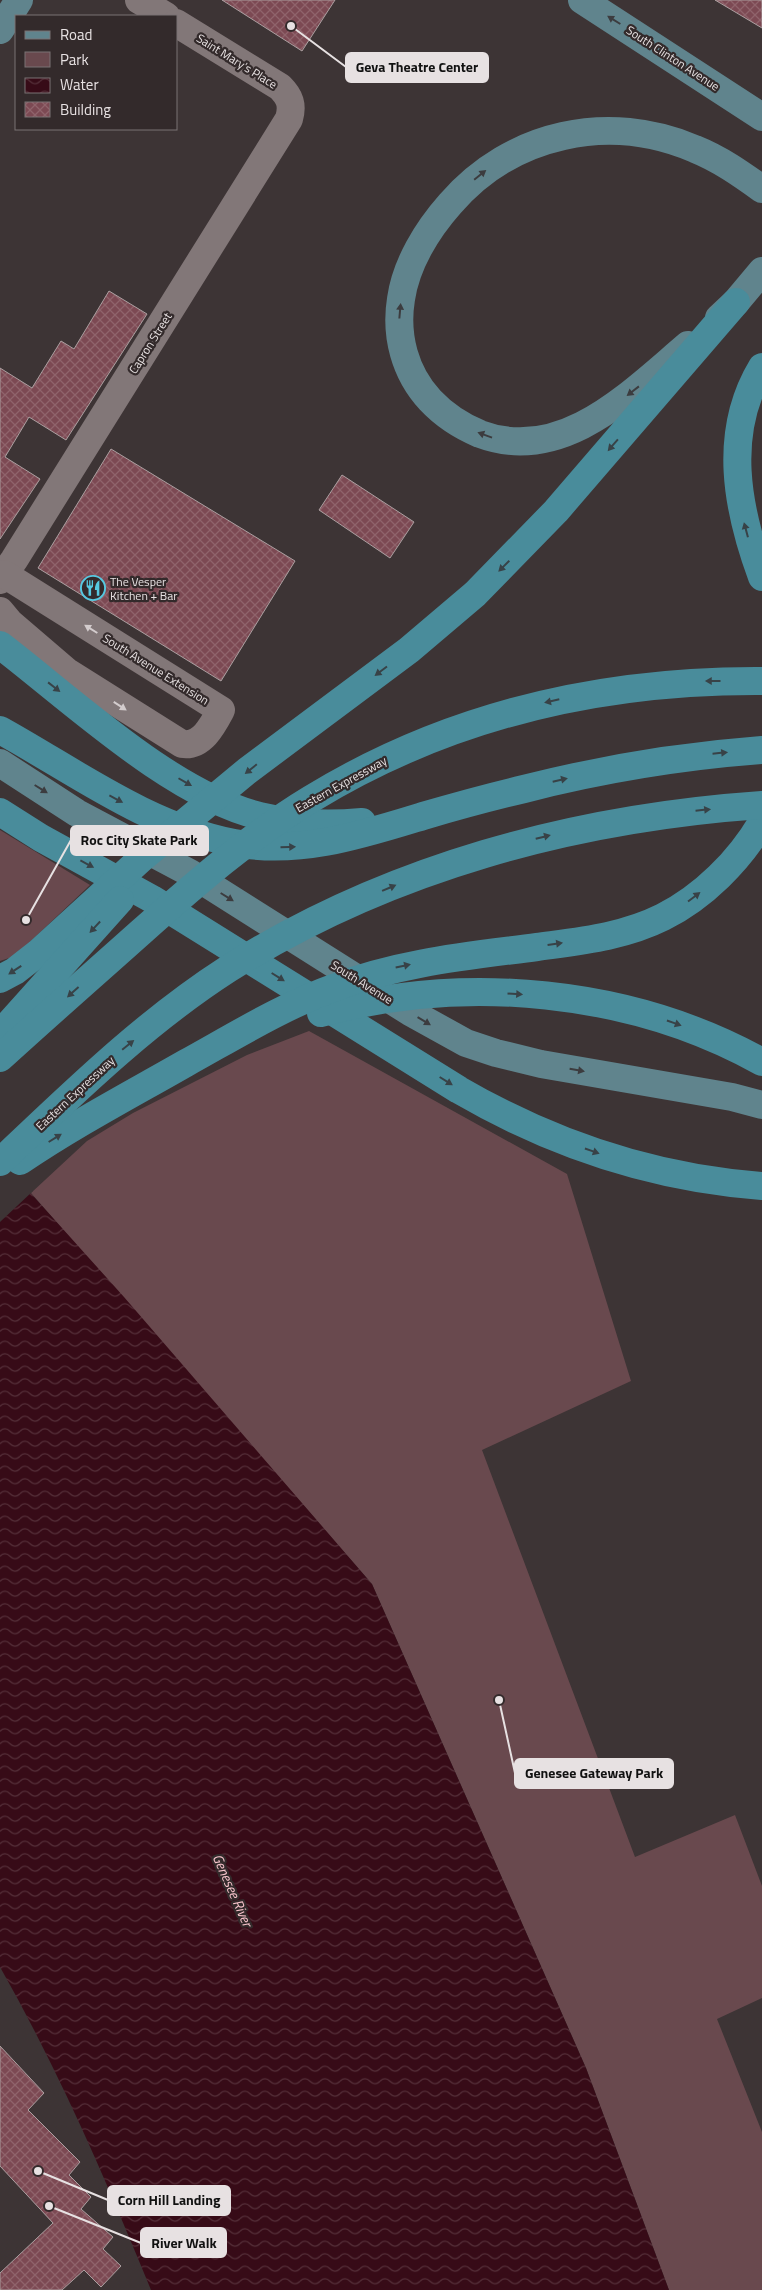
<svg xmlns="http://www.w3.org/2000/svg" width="762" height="2290" font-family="'Titillium Web',sans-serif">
	<defs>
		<pattern id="water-waves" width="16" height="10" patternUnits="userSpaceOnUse" patternTransform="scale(1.25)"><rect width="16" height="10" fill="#370b17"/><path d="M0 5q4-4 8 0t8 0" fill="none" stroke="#542e38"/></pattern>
		<pattern id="building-cross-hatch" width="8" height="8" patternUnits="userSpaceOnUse" patternTransform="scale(1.25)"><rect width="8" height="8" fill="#7c4953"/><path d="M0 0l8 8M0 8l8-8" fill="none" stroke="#8f636b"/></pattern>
	</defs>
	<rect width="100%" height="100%" fill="#3d3435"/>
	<g fill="#69494e">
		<path d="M0 830 90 885 15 956 0 961Z"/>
		<path d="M309 1031 567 1174 631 1381 482 1450 635 1857 735 1815 762 1886V1998L717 2019 762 2132V2290H669L586 2068 372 1584 31 1193 87 1141 133 1113 247 1055Z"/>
	</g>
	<path fill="url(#water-waves)" d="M0 1159 124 1297 372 1584 586 2068 669 2290H151C106 2180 59 2071 0 1967Z"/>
	<path fill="#3d3435" d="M0 1156 33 1191 0 1222Z"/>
	<g fill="url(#building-cross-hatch)" stroke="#ab9fa0">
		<path d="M222 0H335L302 51Z"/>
		<path d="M715 0H762V28Z"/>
		<path d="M109 291 147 314 66 440 29 417 5 457 40 479 0 539V368L32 388 61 341 74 349Z"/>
		<path d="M111 449 295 561 221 681 38 568Z"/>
		<path d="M342 475 414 522 390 558 319 510Z"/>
		<path d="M0 2046 44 2093 28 2110 80 2162 69 2175 91 2197 81 2209 113 2237 103 2249 121 2266 101 2287 84 2270 62 2290H0V2273L53 2223 0 2166Z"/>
	</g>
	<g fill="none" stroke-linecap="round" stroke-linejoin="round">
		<g stroke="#827778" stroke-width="28">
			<path d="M139 0 166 16"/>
			<path d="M0 580 14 560 289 119C293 105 290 97 280 87L176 23"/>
			<path d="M0 611 10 623 66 671 182 744C202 747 213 725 221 710L4 574"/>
		</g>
		<g stroke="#60848d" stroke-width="28">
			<path d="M582 0 762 117"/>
			<path d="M0 30 19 0"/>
			<path d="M719 318 736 302 762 271"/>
			<path d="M688 345C631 393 562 465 480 434 461 426 444 415 430 400 405 373 395 336 401 299 406 264 427 230 450 204 511 133 609 112 695 149 720 159 741 174 762 189"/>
			<path d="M0 763 77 813 190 873 410 1012 466 1043 496 1053 541 1064 732 1097 762 1105"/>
		</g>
		<g stroke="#498c9b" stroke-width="28">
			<path d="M762 367C722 433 737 509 762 577"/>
			<path d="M0 645C72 700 172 795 260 816 293 824 328 825 362 822"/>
			<path d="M0 730C76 772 147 826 234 843 300 855 361 835 423 816 457 806 490 797 524 789 602 769 682 756 762 750"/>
			<path d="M0 812 41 838 152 899 459 1090C552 1144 654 1178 762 1186"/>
			<path d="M0 979 15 971 38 953 142 858 247 771 409 650 475 594 556 511 736 302"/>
			<path d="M321 1013C465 974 631 989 762 1062"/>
			<path d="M0 1034 120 900"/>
			<path d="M0 1058C46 1016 94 974 141 932 195 884 250 836 311 799 450 714 601 680 762 681"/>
			<path d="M20 1161C73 1125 130 1095 186 1063 235 1036 283 1006 336 987 401 962 469 956 537 947 580 941 623 937 663 917 703 897 739 861 762 822"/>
			<path d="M0 1162C72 1094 144 1023 228 969 388 868 574 818 762 805"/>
		</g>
	</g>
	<defs><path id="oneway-solid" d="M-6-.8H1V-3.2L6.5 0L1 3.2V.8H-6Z" transform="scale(1.25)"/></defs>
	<g fill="#3c3c3f">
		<use href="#oneway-solid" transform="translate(614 20) rotate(-148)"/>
		<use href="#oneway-solid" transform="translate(480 175) rotate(-39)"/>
		<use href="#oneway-solid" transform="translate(400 311) rotate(-85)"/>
		<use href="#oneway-solid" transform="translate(633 391) rotate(142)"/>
		<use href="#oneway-solid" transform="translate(485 435) rotate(-160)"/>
		<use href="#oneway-solid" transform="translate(41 789) rotate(32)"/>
		<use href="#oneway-solid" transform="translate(227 897) rotate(32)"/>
		<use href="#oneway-solid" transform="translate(424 1021) rotate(31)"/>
		<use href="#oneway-solid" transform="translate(577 1070) rotate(10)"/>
	</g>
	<g fill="#384247">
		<use href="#oneway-solid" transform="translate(613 445) rotate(131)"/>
		<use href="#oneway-solid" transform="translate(746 530) rotate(-105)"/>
		<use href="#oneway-solid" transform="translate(504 566) rotate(135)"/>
		<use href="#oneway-solid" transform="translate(381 671) rotate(143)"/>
		<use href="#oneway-solid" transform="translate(713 681) rotate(180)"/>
		<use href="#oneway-solid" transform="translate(54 687) rotate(38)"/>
		<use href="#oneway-solid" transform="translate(552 701) rotate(167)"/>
		<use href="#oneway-solid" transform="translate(720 753) rotate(-6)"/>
		<use href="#oneway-solid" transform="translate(251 769) rotate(141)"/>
		<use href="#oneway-solid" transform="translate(560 780) rotate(-13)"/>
		<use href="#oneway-solid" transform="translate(185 782) rotate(30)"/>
		<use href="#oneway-solid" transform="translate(116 799) rotate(28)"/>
		<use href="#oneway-solid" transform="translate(703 810) rotate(-6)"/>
		<use href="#oneway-solid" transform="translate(543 837) rotate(-14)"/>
		<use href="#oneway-solid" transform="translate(288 847) rotate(-2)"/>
		<use href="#oneway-solid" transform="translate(87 864) rotate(28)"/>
		<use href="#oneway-solid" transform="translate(389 888) rotate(-23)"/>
		<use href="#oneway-solid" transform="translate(694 897) rotate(-37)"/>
		<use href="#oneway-solid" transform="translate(95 927) rotate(133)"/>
		<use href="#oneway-solid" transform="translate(555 944) rotate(-8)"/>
		<use href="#oneway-solid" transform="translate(403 966) rotate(-12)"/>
		<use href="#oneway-solid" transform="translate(15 970) rotate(147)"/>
		<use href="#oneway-solid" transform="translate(278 977) rotate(32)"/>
		<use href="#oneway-solid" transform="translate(73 992) rotate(138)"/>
		<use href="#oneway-solid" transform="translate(515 994) rotate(4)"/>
		<use href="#oneway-solid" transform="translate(674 1023) rotate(19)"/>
		<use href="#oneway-solid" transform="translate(128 1045) rotate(-39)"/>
		<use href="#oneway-solid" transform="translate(446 1081) rotate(32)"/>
		<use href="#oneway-solid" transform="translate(55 1138) rotate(-32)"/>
		<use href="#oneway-solid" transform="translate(592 1151) rotate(19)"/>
	</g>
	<g fill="#d3cccd">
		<use href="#oneway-solid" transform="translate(91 629) rotate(-148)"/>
		<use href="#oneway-solid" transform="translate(120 706) rotate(33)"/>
	</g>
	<defs>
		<symbol id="restaurant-ring" viewBox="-11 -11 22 22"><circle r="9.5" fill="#332a2b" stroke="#56c9e1" stroke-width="1.5"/><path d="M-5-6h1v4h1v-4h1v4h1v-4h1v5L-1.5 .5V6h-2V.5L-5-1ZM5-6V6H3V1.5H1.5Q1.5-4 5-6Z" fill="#56c9e1"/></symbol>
	</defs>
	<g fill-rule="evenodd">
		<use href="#restaurant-ring" x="79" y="574" width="28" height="28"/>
	</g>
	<g text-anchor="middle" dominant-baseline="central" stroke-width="4.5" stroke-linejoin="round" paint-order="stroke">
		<g font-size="12" fill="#e7e1e2" stroke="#332a2b">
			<text transform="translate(673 58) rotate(33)">South Clinton Avenue</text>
			<text transform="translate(237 61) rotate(32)">Saint Mary's Place</text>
			<text transform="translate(150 343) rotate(-58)">Capron Street</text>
			<text transform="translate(156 669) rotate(32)">South Avenue Extension</text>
			<text transform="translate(341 784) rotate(-29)">Eastern Expressway</text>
			<text transform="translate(362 982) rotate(32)">South Avenue</text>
			<text transform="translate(75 1093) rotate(-43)">Eastern Expressway</text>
		</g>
		<g font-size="12" fill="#e7e1e2" stroke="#332a2b" text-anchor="start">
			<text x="110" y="581">The Vesper<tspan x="110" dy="14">Kitchen + Bar</tspan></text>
		</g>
		<g font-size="14" font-style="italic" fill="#f8c4cc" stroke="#332a2b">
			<text transform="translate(233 1890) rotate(66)">Genesee River</text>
		</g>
	</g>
	<path fill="none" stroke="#e7e1e2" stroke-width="2" d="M291 26L346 67M26 920L71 840M499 1700L515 1773M38 2171L108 2200M49 2206L141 2243"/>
	<g fill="#e7e1e2" stroke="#332a2b" stroke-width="2">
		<circle cx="291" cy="26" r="5"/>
		<circle cx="26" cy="920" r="5"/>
		<circle cx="499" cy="1700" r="5"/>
		<circle cx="38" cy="2171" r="5"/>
		<circle cx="49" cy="2206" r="5"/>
	</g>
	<g fill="#e7e1e2" stroke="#e7e1e2" stroke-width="2">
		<rect x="346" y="53" width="142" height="29" rx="5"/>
		<rect x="71" y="826" width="137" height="29" rx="5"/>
		<rect x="515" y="1759" width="158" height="29" rx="5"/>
		<rect x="108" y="2186" width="122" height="29" rx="5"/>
		<rect x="141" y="2228" width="85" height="29" rx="5"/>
	</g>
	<g font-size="14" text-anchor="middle" font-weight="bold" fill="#111">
		<text x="417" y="72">Geva Theatre Center</text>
		<text x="139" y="845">Roc City Skate Park</text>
		<text x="594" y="1778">Genesee Gateway Park</text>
		<text x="169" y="2205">Corn Hill Landing</text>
		<text x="184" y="2248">River Walk</text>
	</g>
	<rect x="15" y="15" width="162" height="115" fill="#332a2b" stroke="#7b7374"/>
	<rect x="25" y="31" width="25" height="8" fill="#60848d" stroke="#7b7374"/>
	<text x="60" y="40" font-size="15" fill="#e7e1e2">Road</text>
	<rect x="25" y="52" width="25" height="15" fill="#69494e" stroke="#7b7374"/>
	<text x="60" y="65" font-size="15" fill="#e7e1e2">Park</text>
	<rect x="25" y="78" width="25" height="15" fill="url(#water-waves)" stroke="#7b7374"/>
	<text x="60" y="90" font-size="15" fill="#e7e1e2">Water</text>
	<rect x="25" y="102" width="25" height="15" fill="url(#building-cross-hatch)" stroke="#7b7374"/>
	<text x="60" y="115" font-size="15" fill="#e7e1e2">Building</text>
</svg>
